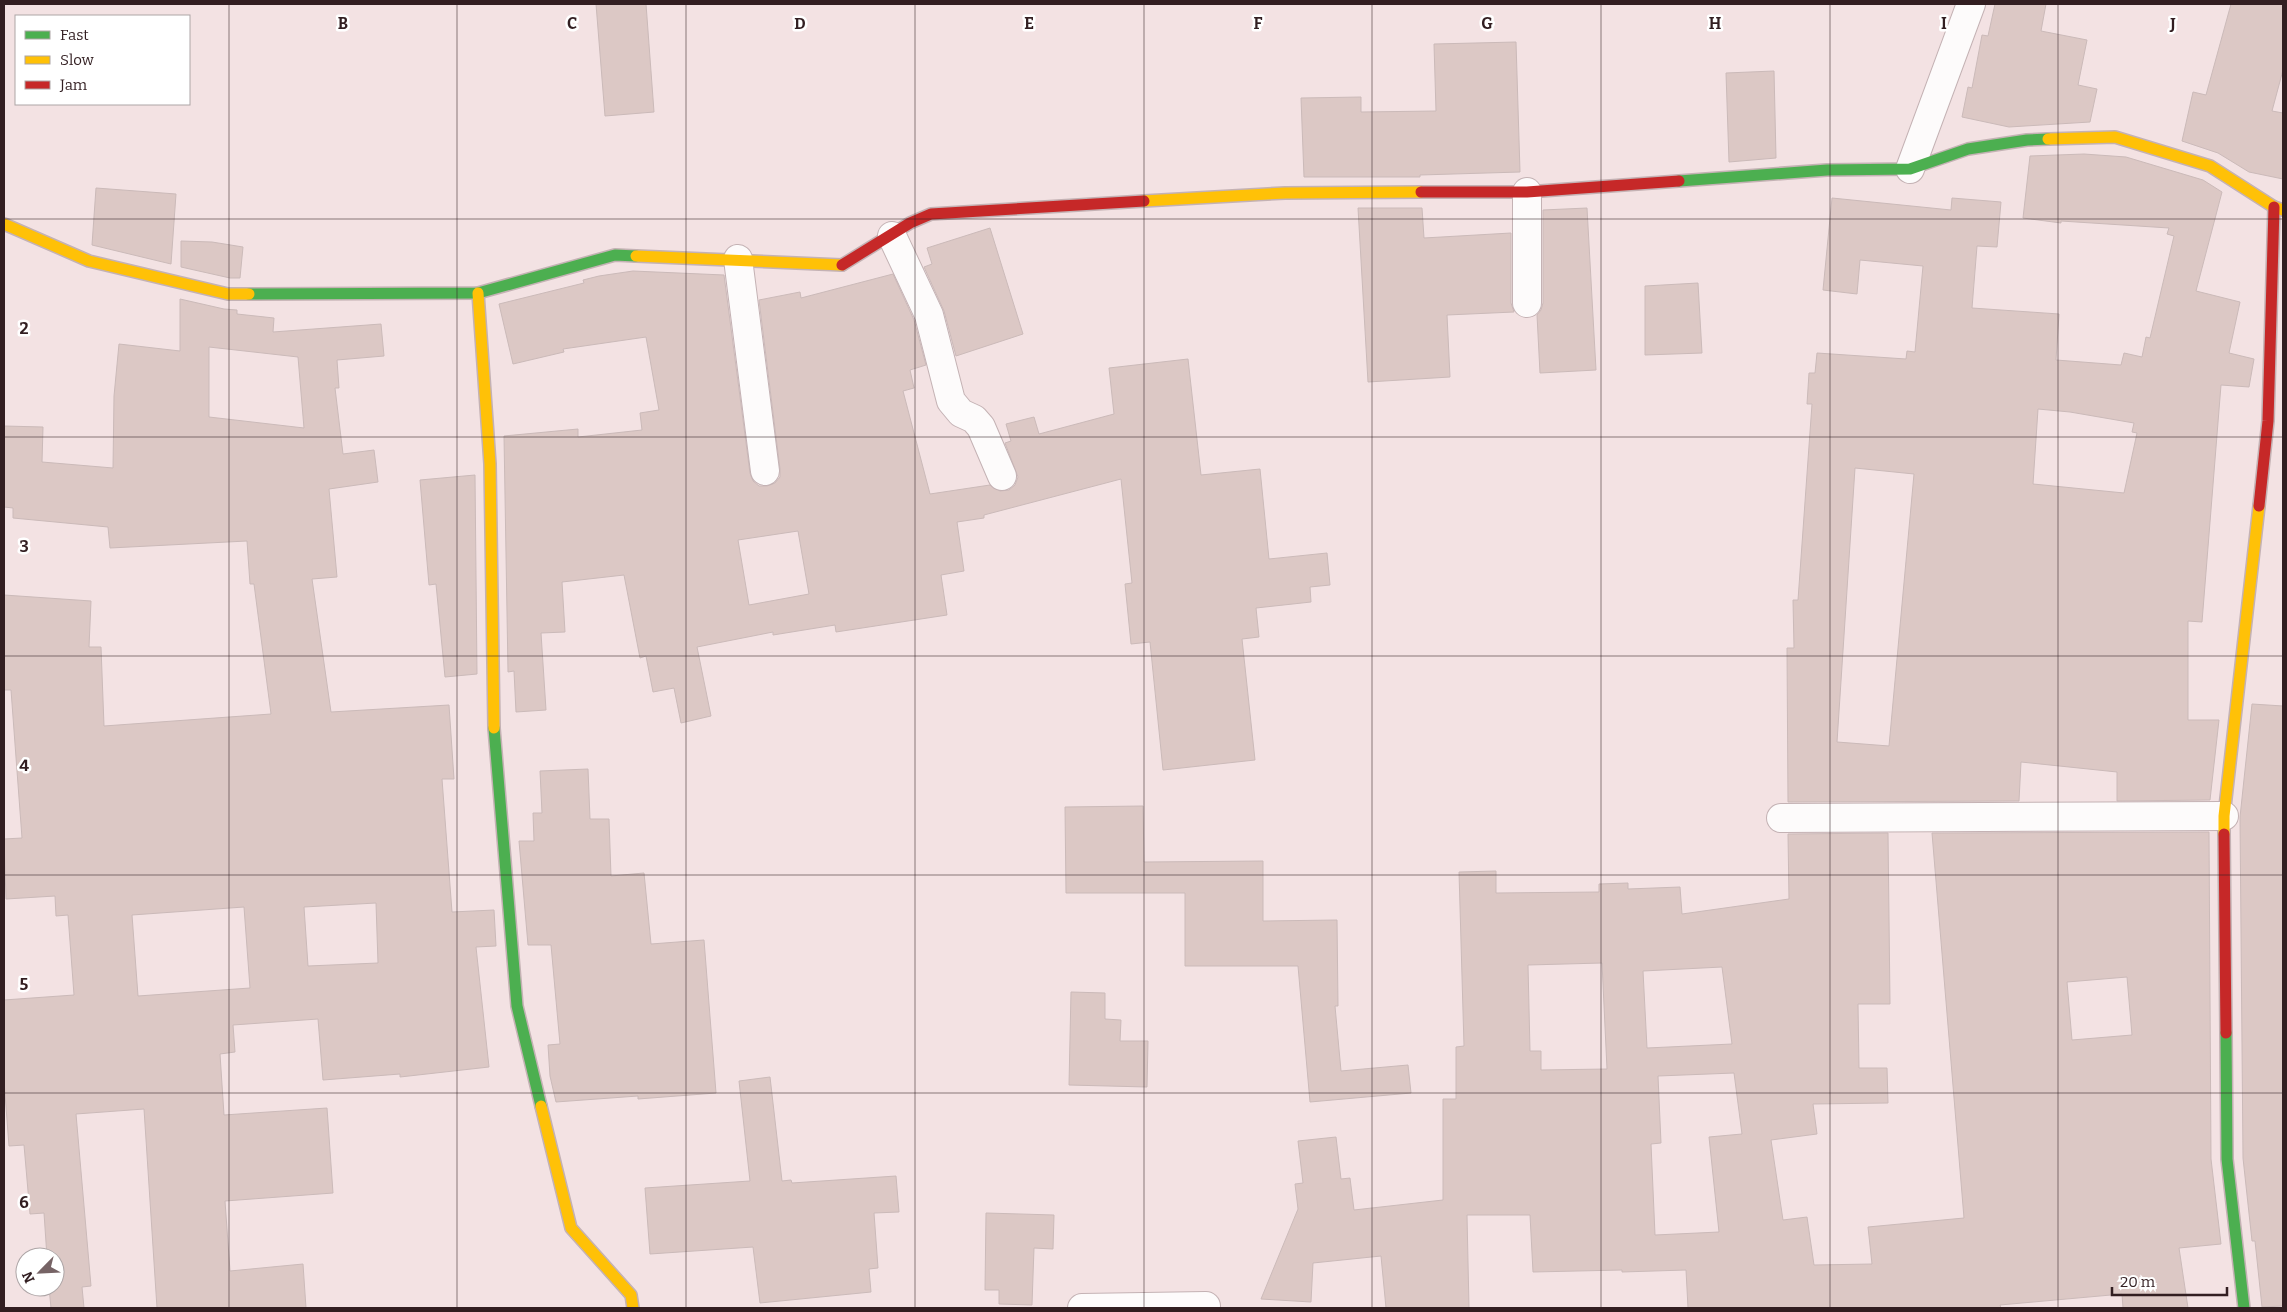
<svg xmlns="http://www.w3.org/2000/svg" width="2287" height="1312" font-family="Bitter,serif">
	<rect width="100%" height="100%" fill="#f3e2e3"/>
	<g fill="#dcc8c5" stroke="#cbbab9" fill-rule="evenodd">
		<path d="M596 4H646L654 112 605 116Z"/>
		<path d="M1995 4H2046L2041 31 2087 40 2078 85 2097 89 2090 122 2009 127 1962 117 1968 87 1972 88 1982 35 1988 36Z"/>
		<path d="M2231 4H2283V70L2272 111 2283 113V179L2249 172 2218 153 2182 141 2193 92 2206 95Z"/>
		<path d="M1516 42 1520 172 1420 175V177H1304L1301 98 1361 97V112L1436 111 1434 44Z"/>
		<path d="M1774 71 1776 158 1729 162 1726 73Z"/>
		<path d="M2084 154 2126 157 2203 180 2222 192 2196 291 2240 302 2229 353 2254 359 2249 387 2221 385 2202 622 2188 621V720H2219L2210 800 2117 801V772L2021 762 2019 801 1788 802 1787 648H1794L1793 600H1798L1812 404H1807L1809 373H1815L1817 353 1906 359 1907 351 1915 352 1923 266 1860 260 1857 294 1823 290 1832 198 1951 210 1952 198 2001 202 1997 247 1977 246 1972 308 2059 314 2056 360 2121 365 2124 353 2142 357 2146 337 2150 338 2174 236 2167 234 2169 228 2061 221V223L2023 218 2030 156ZM2038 409 2070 412 2134 423 2132 432 2137 433 2124 493 2033 484ZM1855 468 1914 474 1889 746 1837 742Z"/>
		<path d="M96 188 176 194 171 264 92 245Z"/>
		<path d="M1358 208H1422L1424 238 1511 233V303L1514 312 1447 315 1450 377 1368 382Z"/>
		<path d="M1587 208 1596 370 1540 373 1537 315 1541 310 1543 303V210Z"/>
		<path d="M990 228 1023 334 956 356 944 311 924 267 932 264 927 248Z"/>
		<path d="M181 241 212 242 243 247 240 278H230L181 267Z"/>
		<path d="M633 271 724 275 750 473 753 481 759 486H767L775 483 780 477V469L759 300 800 292 801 298 893 274 914 320 926 365 910 370 914 388 903 391 930 494 990 485 1000 491 1009 490 1015 485 1018 477 1005 443 1011 441 1006 424 1034 417 1039 434 1114 414 1109 368 1188 359 1201 475 1260 469 1269 559 1327 553 1330 585 1310 587 1311 602 1256 608 1259 637 1242 639 1255 760 1163 770 1150 642 1131 644 1125 584 1132 583 1121 479 984 515V518L957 522 964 571 941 575 947 615 836 632 835 625 773 635V632L697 647 711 716 681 723 674 688 653 692 646 656 640 658 624 575 562 582 565 632 541 633 546 710 516 712 514 671 508 672 504 436 578 429V437L642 430 640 413 659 410 646 337 563 349 564 352 513 364 499 304 584 283 583 280 599 276ZM798 531 809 594 749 605 738 540Z"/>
		<path d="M1698 283 1702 353 1645 355V286Z"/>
		<path d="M180 299 224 309 237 310V314L274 318 273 332 381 324 384 356 337 360 339 388H335L343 454 374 450 378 482 329 489 337 577 312 579 331 712 449 705 454 779H442L452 912 494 910 496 946 476 947 489 1067 400 1077V1074L323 1080 318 1019 233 1025 235 1052 220 1054 224 1115 327 1108 333 1193 225 1201 230 1271 303 1264 306 1308H157L144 1109 76 1114 91 1286 82 1287 84 1308H51L49 1287H55V1257H47L44 1213 30 1214 24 1145 9 1146 4 1081V1000L74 995 68 915 56 916 55 896 6 899 4 839 22 838 11 690H4V595L91 601 89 647H101L104 726 271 714 254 584H250L247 541 110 548 108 527 13 518V508L4 507V426L43 427 42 462 113 468 114 396 119 344 180 351ZM209 347 298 357 304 428 209 417ZM376 903 378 963 308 966 304 907ZM244 907 250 988 138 996 132 915Z"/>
		<path d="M475 475 477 674 445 677 436 584 429 585 420 480Z"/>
		<path d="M2252 704 2283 706V1306L2262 1307 2255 1241H2252L2243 1158 2240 817Z"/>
		<path d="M588 769 590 819H609L611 876 644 873 651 944 704 940 716 1093 638 1099V1096L556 1102 550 1076 548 1045 560 1044 551 945H528L519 841H534L533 813H542L540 771Z"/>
		<path d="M1143 806 1144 862 1263 861V921L1337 920 1338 1006H1335L1341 1071 1408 1065 1411 1093 1310 1102 1298 966H1185V893H1066L1065 807Z"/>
		<path d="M2209 832 2211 1159 2221 1244 2179 1248 2188 1308H2123L2122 1294 2000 1305 2001 1308H1688L1686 1270 1622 1272V1270L1533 1272 1530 1215H1467L1469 1308H1386L1381 1256 1313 1263 1311 1302 1261 1299 1298 1209 1295 1184 1303 1183 1298 1141 1336 1137 1341 1179 1350 1178 1354 1210 1443 1200V1099H1456V1047L1464 1046 1459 872 1496 871V893L1599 892V884L1628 883V889L1680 887 1682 914 1789 899 1788 834 1888 833 1890 1004H1858L1859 1068H1887L1888 1103 1813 1104 1817 1134 1771 1140 1783 1220 1807 1217 1814 1265 1872 1264 1868 1227 1964 1218 1932 833ZM1602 963 1607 1069 1541 1070V1051H1530L1528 965ZM1722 967 1732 1044 1647 1048 1643 971ZM2127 977 2132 1035 2072 1040 2067 982ZM1734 1073 1742 1134 1709 1137 1719 1232 1655 1235 1651 1144 1661 1143 1658 1076Z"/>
		<path d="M1071 992 1105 993V1019L1121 1020 1120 1041H1148L1147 1087 1069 1085Z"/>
		<path d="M770 1077 782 1181 791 1180 792 1183 896 1176 899 1212 874 1213 878 1268 869 1269 871 1292 760 1303 753 1247 650 1254 645 1188 750 1181 739 1081Z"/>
		<path d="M986 1213 1054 1215 1053 1249 1034 1248 1032 1305 999 1304V1290H985Z"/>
	</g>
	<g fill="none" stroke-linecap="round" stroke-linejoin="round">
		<defs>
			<g id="street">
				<path d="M1910 169 1971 4"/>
				<path d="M892 236 929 315 951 401 961 413 974 419 981 427 1002 476"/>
				<path d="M738 259 765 471"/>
				<path d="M1527 303V192"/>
				<path d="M1781 818 2224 816"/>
				<path d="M1082 1308 1206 1306"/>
			</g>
			<g id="fast">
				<path d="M1679 181 1827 170 1910 169 1968 149 2027 140 2048 139"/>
				<path d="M249 294 478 293 615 255 636 256"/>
				<path d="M494 728 517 1006 541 1106"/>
				<path d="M2226 1033 2227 1159 2244 1308"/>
			</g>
			<g id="slow">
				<path d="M2048 139 2115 137 2210 166 2274 207 2283 210"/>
				<path d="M1144 201 1285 193 1421 192"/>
				<path d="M4 224 89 261 228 294H249"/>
				<path d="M636 256 842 265"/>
				<path d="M478 293 490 464 494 728"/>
				<path d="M2224 834V816L2259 506"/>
				<path d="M541 1106 571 1228 631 1295 633 1308"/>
			</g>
			<g id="jam">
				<path d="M1421 192H1527L1679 181"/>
				<path d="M842 265 910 223 931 214 1144 201"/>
				<path d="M2259 506 2268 421 2274 207"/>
				<path d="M2224 834 2226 1033"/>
			</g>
		</defs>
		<use href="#street" stroke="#c4b2b4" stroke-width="30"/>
		<use href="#fast" stroke="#c4b2b4" stroke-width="14"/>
		<use href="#slow" stroke="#c4b2b4" stroke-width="14"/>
		<use href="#jam" stroke="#c4b2b4" stroke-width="14"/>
		<use href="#street" stroke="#fdfbfb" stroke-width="28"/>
		<use href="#fast" stroke="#4caf50" stroke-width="11"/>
		<use href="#slow" stroke="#ffc107" stroke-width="11"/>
		<use href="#jam" stroke="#c62828" stroke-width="11"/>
	</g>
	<path fill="none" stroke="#321e21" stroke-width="1" stroke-opacity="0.55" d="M229 4V1308M457 4V1308M686 4V1308M915 4V1308M1144 4V1308M1372 4V1308M1601 4V1308M1830 4V1308M2058 4V1308M4 219H2283M4 437H2283M4 656H2283M4 875H2283M4 1093H2283"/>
	<g font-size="16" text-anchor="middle" font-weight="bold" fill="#321e21" stroke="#fff" stroke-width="5" stroke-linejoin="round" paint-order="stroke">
		<text x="343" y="29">B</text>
		<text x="572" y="29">C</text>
		<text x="800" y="29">D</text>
		<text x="1029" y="29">E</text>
		<text x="1258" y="29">F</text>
		<text x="1487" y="29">G</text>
		<text x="1715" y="29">H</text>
		<text x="1944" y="29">I</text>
		<text x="2173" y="29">J</text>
		<text x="24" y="334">2</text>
		<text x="24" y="552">3</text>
		<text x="24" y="771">4</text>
		<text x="24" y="990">5</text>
		<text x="24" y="1208">6</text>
	</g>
	<rect width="2287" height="1312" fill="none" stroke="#321e21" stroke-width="10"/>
	<rect x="15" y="15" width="175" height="90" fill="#ffffff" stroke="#ada5a6"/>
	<rect x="25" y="31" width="25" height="8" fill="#4caf50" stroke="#ada5a6"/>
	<text x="60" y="40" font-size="15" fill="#321e21">Fast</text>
	<rect x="25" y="56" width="25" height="8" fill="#ffc107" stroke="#ada5a6"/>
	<text x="60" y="65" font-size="15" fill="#321e21">Slow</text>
	<rect x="25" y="81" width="25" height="8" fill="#c62828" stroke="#ada5a6"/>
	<text x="60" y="90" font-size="15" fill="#321e21">Jam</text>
	<g transform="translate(40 1272) rotate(246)"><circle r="24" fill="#ffffff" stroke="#ada5a6"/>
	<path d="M0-4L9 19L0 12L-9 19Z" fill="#766365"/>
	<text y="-8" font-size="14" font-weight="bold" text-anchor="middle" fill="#321e21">N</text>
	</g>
	<path d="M2112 1287v8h115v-8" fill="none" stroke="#321e21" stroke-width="2.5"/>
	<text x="2120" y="1287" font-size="15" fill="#321e21" stroke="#ffffff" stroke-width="4" paint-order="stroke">20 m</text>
</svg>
